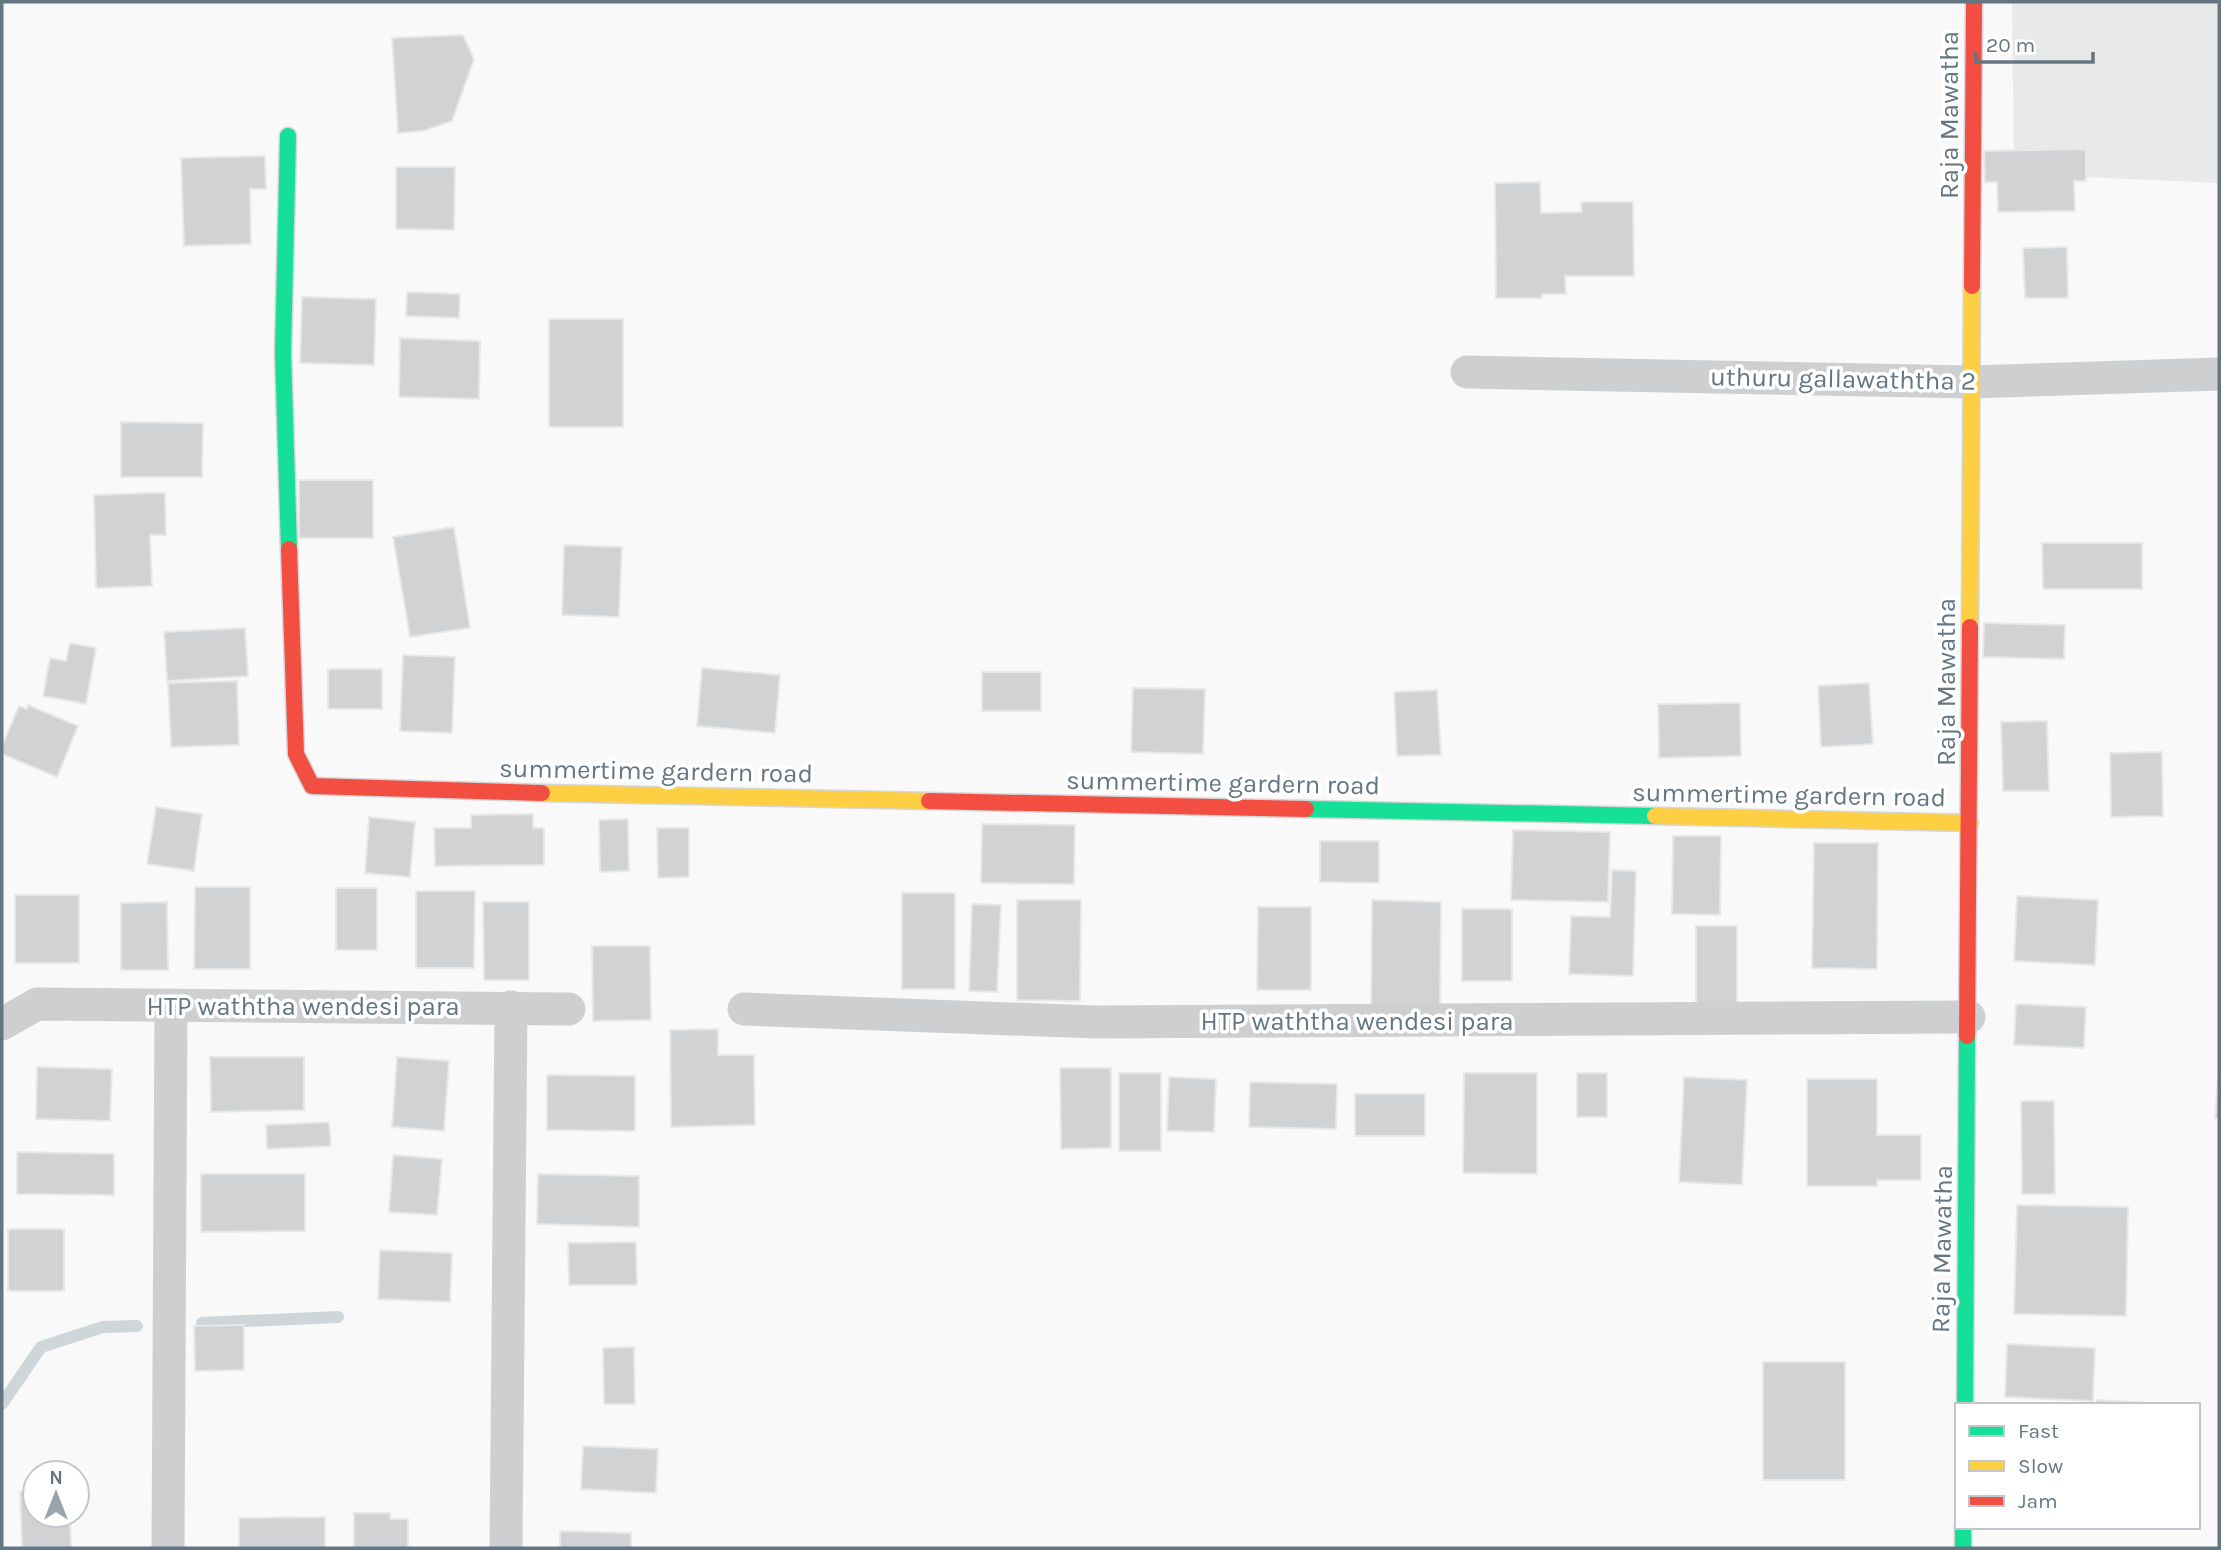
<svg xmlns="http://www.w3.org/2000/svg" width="2221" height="1550" font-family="Karla,sans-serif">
	<rect width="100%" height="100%" fill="#f9f9f9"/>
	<path fill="#e8e9e9" d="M2012 2H2219V183L2014 174Z"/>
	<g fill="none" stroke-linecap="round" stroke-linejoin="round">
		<g stroke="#ced6d9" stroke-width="12">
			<path d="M202 1323 338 1317"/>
			<path d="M2 1404 41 1347 103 1327 137 1326"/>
		</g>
	</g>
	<g fill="#d0d2d3" stroke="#e8e8e8" stroke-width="2">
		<path d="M463 35 474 59 452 121 423 131 398 133 392 38Z"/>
		<path d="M2086 149V181H2074L2075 211 1998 212 1997 182H1985L1984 151Z"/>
		<path d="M265 156 266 189H250L251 244 184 246 181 158Z"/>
		<path d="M396 167H455L454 230 396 229Z"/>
		<path d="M1540 182 1541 213 1582 212 1581 202H1633L1634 276H1565L1566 294H1542V298H1496L1495 183Z"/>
		<path d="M2067 247 2068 298H2025L2023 248Z"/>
		<path d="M407 292 460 294 459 318 406 316Z"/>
		<path d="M302 297 376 299 374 365 300 363Z"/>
		<rect x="549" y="319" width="74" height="108"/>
		<path d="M400 338 480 341 479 399 399 397Z"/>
		<path d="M121 422 203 423 202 477H121Z"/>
		<rect x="299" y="480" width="74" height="58"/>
		<path d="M149 493H165L166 535H150L152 586 96 588 94 495Z"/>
		<path d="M454 527 470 628 410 637 393 537Z"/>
		<path d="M2042 543H2142V589H2043Z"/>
		<path d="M564 545 622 547 619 617 562 615Z"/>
		<path d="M1984 623 2065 625 2064 659 1983 657Z"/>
		<path d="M245 628 248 676 167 681 164 632Z"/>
		<path d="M70 643 96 648 86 704 43 696 50 658 66 661Z"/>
		<path d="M403 655 455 657 452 733 400 731Z"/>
		<path d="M702 668 780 675 775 733 697 726Z"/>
		<rect x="328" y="669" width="54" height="40"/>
		<rect x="982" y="672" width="59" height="39"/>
		<path d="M237 681 239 745 171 747 168 683Z"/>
		<path d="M1869 683 1873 744 1821 747 1818 686Z"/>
		<path d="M1133 688 1205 689 1203 754 1131 752Z"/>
		<path d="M1437 690 1441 755 1397 756 1394 692Z"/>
		<path d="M1740 703 1741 756 1659 758 1658 704Z"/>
		<path d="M28 705 78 726 57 777 2 754V746L19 706 27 709Z"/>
		<path d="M2047 721 2049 791H2003L2001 722Z"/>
		<path d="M2162 752 2163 816 2111 817 2110 753Z"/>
		<path d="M156 807 202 814 194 871 147 864Z"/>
		<path d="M533 814V828H544V865L435 866 434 828H471V815Z"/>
		<path d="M369 817 415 822 410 877 365 873Z"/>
		<path d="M628 819 629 871 600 872 599 820Z"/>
		<path d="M982 824 1075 825 1074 884 981 883Z"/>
		<path d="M657 828H689V877L658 878Z"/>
		<path d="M1513 830 1610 832 1608 902 1511 900Z"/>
		<path d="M1673 836H1721L1720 915 1672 914Z"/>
		<path d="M1320 841H1379V883L1320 882Z"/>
		<path d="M1814 843H1878L1877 969 1812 968Z"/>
		<path d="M1612 870 1636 871 1633 976 1569 974 1571 916 1610 917Z"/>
		<path d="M195 887H250V969H194Z"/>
		<rect x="336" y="888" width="41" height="62"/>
		<path d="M416 891H475L474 968H416Z"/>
		<rect x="902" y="893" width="53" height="96"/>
		<rect x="15" y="895" width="64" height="68"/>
		<path d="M2017 896 2098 900 2095 965 2014 961Z"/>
		<path d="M1017 900H1081L1080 1001 1017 1000Z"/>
		<path d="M1372 900 1441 902 1440 1018 1371 1017Z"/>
		<path d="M167 902 168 970H121V903Z"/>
		<path d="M483 902H529V980H484Z"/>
		<path d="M972 904 1001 905 997 992 969 991Z"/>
		<path d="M1258 907H1311V990H1257Z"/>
		<rect x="1462" y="909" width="50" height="72"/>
		<rect x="1696" y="926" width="41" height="85"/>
		<path d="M592 946H650L651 1020 593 1021Z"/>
		<path d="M2016 1004 2086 1007 2084 1048 2014 1045Z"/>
		<path d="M718 1029V1055H754L755 1125 671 1127 670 1030Z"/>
		<path d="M210 1057H304V1110L211 1112Z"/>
		<path d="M397 1057 449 1061 444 1131 392 1127Z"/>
		<path d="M37 1067 112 1069 110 1121 36 1119Z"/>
		<path d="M1060 1068H1111V1148L1061 1149Z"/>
		<path d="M2219 1070V1118H2215Z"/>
		<rect x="1119" y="1073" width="42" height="78"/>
		<path d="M1464 1073H1537V1174L1463 1173Z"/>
		<rect x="1577" y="1073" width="30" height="44"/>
		<path d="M547 1075 635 1076V1131L547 1130Z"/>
		<path d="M1169 1077 1216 1079 1214 1132 1167 1131Z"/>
		<path d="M1684 1077 1747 1080 1742 1185 1679 1182Z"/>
		<path d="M1807 1079H1877V1135H1921V1180H1877V1186H1807Z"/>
		<path d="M1250 1082 1337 1084 1336 1129 1249 1127Z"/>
		<rect x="1355" y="1094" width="70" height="42"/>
		<path d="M2021 1101H2054L2055 1194H2022Z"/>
		<path d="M329 1122 331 1146 267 1149 266 1125Z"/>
		<path d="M17 1152 114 1154V1195L17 1194Z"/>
		<path d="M393 1155 442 1159 437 1215 389 1212Z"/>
		<path d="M201 1174H305V1231L201 1232Z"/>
		<path d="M538 1174 639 1176V1227L537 1224Z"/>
		<path d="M2017 1205 2128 1207 2126 1316 2014 1314Z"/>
		<rect x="8" y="1229" width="56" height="62"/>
		<path d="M636 1242 637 1285H569L568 1243Z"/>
		<path d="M380 1250 452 1253 450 1302 378 1299Z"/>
		<path d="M244 1325V1370L195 1371 194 1326Z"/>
		<path d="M2007 1344 2095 1348 2093 1401 2005 1397Z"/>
		<path d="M634 1347 635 1404H604L603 1348Z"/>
		<rect x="1763" y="1362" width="82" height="118"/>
		<path d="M2097 1400 2186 1405H2097Z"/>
		<path d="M583 1446 658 1449 656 1493 581 1489Z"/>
		<path d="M35 1491V1515H70L71 1548H22L20 1492Z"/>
		<path d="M354 1513H390L391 1519H408V1548H354Z"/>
		<path d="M325 1517V1548H239V1518Z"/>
		<path d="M560 1531 631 1533V1548H560Z"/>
	</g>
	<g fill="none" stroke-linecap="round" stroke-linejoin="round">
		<defs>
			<g id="fast">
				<path d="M288 136 283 353 289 549"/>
				<path d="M1306 809 1655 816"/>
				<path d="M1965 1405 1967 1036"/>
				<path d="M1963 1527V1548"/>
			</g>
			<g id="slow">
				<path d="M1970 627 1972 286"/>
				<path d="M542 793 929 801"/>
				<path d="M1655 816 1970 823"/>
			</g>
			<g id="jam">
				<path d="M1972 286 1974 2"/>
				<path d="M289 549 296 754 312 786 542 793"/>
				<path d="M929 801 1306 809"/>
				<path d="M1967 1036 1970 627"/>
			</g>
		</defs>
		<use href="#fast" stroke="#d5d6d7" stroke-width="19"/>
		<use href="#slow" stroke="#d5d6d7" stroke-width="19"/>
		<use href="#jam" stroke="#d5d6d7" stroke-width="19"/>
		<g stroke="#cecfd0" stroke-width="33">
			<path d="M1467 372 1972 382 2219 374"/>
			<path d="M744 1009 1095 1022 1969 1017"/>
			<path d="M2 1024 37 1004 569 1009"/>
			<path d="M168 1548 171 1006"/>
			<path d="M506 1548 511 1007"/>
		</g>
		<use href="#fast" stroke="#16e098" stroke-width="16"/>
		<use href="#slow" stroke="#ffcf43" stroke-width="16"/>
		<use href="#jam" stroke="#f24e42" stroke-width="16"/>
	</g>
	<g text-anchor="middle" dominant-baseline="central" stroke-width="7" stroke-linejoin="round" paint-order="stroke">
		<g font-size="26" fill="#657683" stroke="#fff">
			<text transform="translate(1949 115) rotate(-90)">Raja Mawatha</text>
			<text transform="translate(1843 379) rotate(1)">uthuru gallawaththa 2</text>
			<text transform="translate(1946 682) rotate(-90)">Raja Mawatha</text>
			<text transform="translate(656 771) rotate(1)">summertime gardern road</text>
			<text transform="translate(1223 783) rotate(1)">summertime gardern road</text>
			<text transform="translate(1789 795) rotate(1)">summertime gardern road</text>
			<text x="303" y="1006">HTP waththa wendesi para</text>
			<text x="1357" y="1021">HTP waththa wendesi para</text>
			<text transform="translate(1942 1249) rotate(-89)">Raja Mawatha</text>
		</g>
	</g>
	<rect width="2221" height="1550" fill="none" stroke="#657683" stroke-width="7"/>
	<rect x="1955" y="1403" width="245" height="126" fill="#ffffff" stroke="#c1c8cd" stroke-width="2"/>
	<rect x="1969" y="1426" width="35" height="10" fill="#16e098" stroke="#c1c8cd" stroke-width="2"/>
	<text x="2018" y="1438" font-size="21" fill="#657683">Fast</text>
	<rect x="1969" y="1461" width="35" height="10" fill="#ffcf43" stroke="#c1c8cd" stroke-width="2"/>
	<text x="2018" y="1473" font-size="21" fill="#657683">Slow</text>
	<rect x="1969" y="1496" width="35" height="10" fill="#f24e42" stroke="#c1c8cd" stroke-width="2"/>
	<text x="2018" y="1508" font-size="21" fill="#657683">Jam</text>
	<g transform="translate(56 1494)"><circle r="33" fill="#ffffff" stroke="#c1c8cd" stroke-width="2"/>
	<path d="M0-5L12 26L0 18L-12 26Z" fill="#99a4ac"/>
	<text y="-10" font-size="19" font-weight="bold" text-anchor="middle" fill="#657683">N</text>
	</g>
	<path d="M1976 52v10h117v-10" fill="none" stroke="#657683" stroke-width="3.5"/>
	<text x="1986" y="52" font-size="21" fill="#657683" stroke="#ffffff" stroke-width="5" paint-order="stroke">20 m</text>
</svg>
